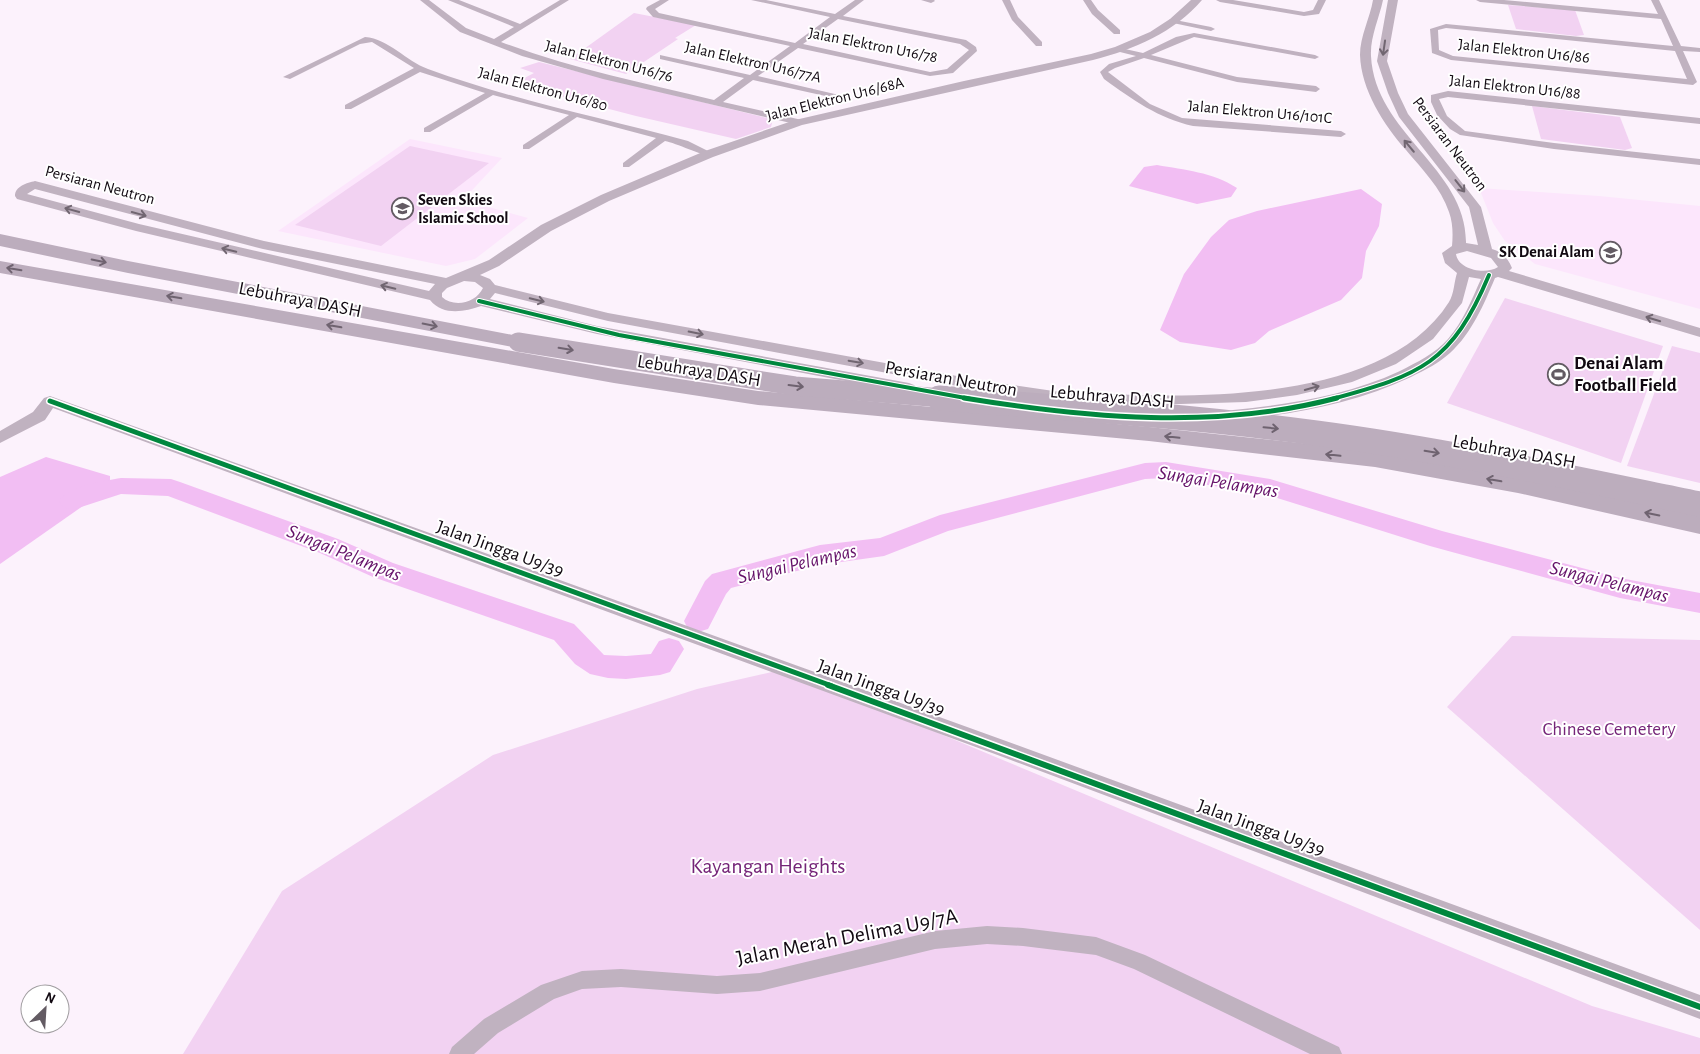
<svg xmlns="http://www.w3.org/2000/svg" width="1700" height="1054" font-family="'Alegreya Sans',sans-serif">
	<rect width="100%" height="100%" fill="#fcf2fc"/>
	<g fill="#fce6fc">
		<path d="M410 139 502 158 463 200 528 218 475 259 446 266 278 231Z"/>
		<path d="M1479 188 1599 196 1700 206V309L1535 264 1505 241 1493 223Z"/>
	</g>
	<g fill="#f2d2f2">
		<path d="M1508 5 1575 10 1584 35 1576 36 1516 29Z"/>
		<path d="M634 13 696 25 675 38 678 39 626 74 570 59Z"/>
		<path d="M539 62 767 118 772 123 771 127 736 139 636 116 513 84 534 73 520 68Z"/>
		<path d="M1532 106 1620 117 1632 148 1625 150 1541 139Z"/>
		<path d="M410 146 489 163 381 246 295 225Z"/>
		<path d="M1505 298 1663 346 1621 463 1447 403Z"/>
		<path d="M1672 346 1700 353V483L1627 466Z"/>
		<path d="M1512 636 1700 640V930L1447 707Z"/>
		<path d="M785 669 1592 1006 1700 1038V1054H183L282 891 493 755 697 689Z"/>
	</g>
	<g fill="#f2bef3">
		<path d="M1157 165C1185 170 1212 172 1237 188L1231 197 1197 204 1129 186 1144 167Z"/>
		<path d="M1361 189 1382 204 1379 226 1366 251 1362 278 1341 300 1269 331 1255 343 1231 350 1180 342 1160 330 1184 274 1211 237 1229 220 1257 211Z"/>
		<path d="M46 457 110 476V487L0 564V477Z"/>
	</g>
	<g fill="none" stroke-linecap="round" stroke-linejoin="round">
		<g fill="#f2bef3" fill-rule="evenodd">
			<path d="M1166 462 1270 479 1442 531 1620 578 1700 593V613L1620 598 1430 546 1268 495 1166 478 1145 479 948 531 884 556 820 565 731 588 726 594 708 629 698 632 688 629 684 621 705 581 712 574 820 545 880 538 940 515 1145 463Z"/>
			<path d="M121 478 171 479 180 482 338 539 393 563 574 624 604 655 626 656 651 654 659 641 669 638 679 641 684 649 670 672 660 675 626 679 608 678 590 674 575 664 554 640 373 577 320 553 168 496 121 494 72 510 63 507 59 501C68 486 104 481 121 478Z"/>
		</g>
		<g fill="#c0b2c0" fill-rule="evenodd">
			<path d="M420 0H429L466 28 494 39 514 27 448 0H459L520 24 560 0H569L501 42C570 68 643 83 714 100L744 78 660 59V55L750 75 790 46 653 17 646 9 647 7 660 0H669L655 9 659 13 795 43 830 17 751 0H766L835 14 855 0H864L843 16 966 40 976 47 977 51 953 73 930 76 798 48 758 76 839 95V99L753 80 723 102 802 120V124L799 125 603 79 522 56 460 32ZM838 19 960 44 969 50 947 69 930 72 803 44Z"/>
			<path d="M921 0H934L935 1 931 3Z"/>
			<path d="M1002 0H1010L1018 17 1042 42V46H1036L1012 20Z"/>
			<path d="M1083 0H1091L1098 10 1120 30V34H1114L1092 14Z"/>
			<path d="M1216 0H1233L1304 12 1313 10 1318 0H1326L1319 14 1304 16 1220 2Z"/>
			<path d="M1476 0H1504L1658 14 1651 0H1659L1681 46 1700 48V52L1683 51 1697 82 1693 85 1451 60 1432 53 1430 29 1446 24 1673 46 1661 19 1480 2ZM1446 28 1675 51 1687 79 1453 56 1439 50 1438 30Z"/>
			<path d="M1170 19 1211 27 1215 29 1211 31 1173 23 1169 21Z"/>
			<path d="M1194 33 1315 55 1319 57 1315 59 1194 37 1151 55 1237 77 1316 86 1320 89 1316 92 1237 82 1144 58 1115 68 1108 72 1150 104 1182 118 1341 131 1346 134 1341 137 1193 126C1158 118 1133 100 1104 79L1100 72 1109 64 1136 56 1116 51V47L1143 53 1176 37Z"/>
			<path d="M365 37C389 39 406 61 428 69 513 100 602 118 688 141L714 154 712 156C705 157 676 143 665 141L629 167H623V163L656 138 577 117 529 149H523V145L569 115 493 95 430 132H424V128L485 93 420 72 351 109H345V105L414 68 372 42 360 44 290 79 283 77Z"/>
			<path d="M1448 91 1700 118V124L1448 97 1439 99 1447 116 1465 131 1554 143 1700 159V165L1554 149 1460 135 1450 129 1437 115 1431 102V95Z"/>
			<path d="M987 926 1023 928 1096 937 1145 955 1339 1047 1342 1054H1310L1134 969 1096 955 1023 946 987 944 935 949 760 991 717 994 621 987 582 989 554 999 498 1033 474 1054H449L452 1047 484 1019 541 985 582 971 621 969 717 976 760 973 935 931Z"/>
		</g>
		<g fill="#c0b2c0" fill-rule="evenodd">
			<path d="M1191 0H1202C1175 32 1133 50 1093 60L802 125 713 157 609 201 551 231 499 266 480 275 490 279 495 285 608 313 979 380 1074 394 1077 397 1074 400 1069 402 979 390 608 321 495 293 490 299 597 326 909 383 914 385 917 388 914 391 909 393 597 334 481 306C464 312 443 316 430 300L136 231 17 199 15 196C15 186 27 183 35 181L264 241 446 278 489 260 541 225 601 195 705 151 795 120 964 81 1091 54 1115 47 1150 32 1170 19ZM35 189 263 249 435 284 429 291 139 224 27 194ZM464 281 475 282 483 288C476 303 454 308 442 297V293L447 288Z"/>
			<path d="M1373 0H1383C1379 19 1370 37 1371 56 1375 134 1467 168 1466 243L1478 245 1469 207 1399 117 1388 93 1377 61 1388 0H1398L1387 61 1398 93 1408 114 1481 207 1492 249C1502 252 1508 258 1512 268L1509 271 1700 328V337L1498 277 1495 278C1484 304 1472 333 1450 353 1439 363 1425 370 1411 377 1354 404 1295 414 1233 420L1227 418 1225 415 1227 412 1233 410C1291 404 1346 396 1400 371 1417 362 1435 354 1448 339 1463 322 1472 299 1481 279L1469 277 1462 303 1433 339 1396 364 1352 382 1297 395 1246 402 1148 405 1102 402 1099 399 1102 396 1107 394C1209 398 1387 400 1449 302 1454 294 1454 282 1457 273L1445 263 1442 253 1452 246C1453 235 1453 223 1449 212 1441 188 1422 169 1406 150 1384 125 1361 90 1360 55 1360 36 1370 18 1373 0ZM1467 251 1491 258 1498 267C1486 275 1458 270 1456 254Z"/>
			<path d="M50 396 1017 745 1700 995V1019L1003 757 53 408 45 420 0 443V431L33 412 44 398Z"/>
		</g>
		<g fill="#bcadbd" fill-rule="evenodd">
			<path d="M0 234 128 261 518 336 525 338 528 342 525 346 518 348 128 273 0 246Z"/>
			<path d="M0 261 614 369 758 391 1149 427 1375 451 1518 477 1700 516V534L1518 493 1375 467 1149 441 758 405 614 383 0 273Z"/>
		</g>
		<path stroke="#bcadbd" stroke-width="19" d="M518 342 795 386 954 399"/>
		<path stroke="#bcadbd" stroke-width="25" d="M939 398C1065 408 1191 416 1316 433 1445 450 1573 478 1700 504"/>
		<defs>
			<g id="cycleway-far2">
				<path d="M479 301 619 335 971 399"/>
				<path d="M1332 399C1421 375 1452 363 1489 275"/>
			</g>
			<g id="cycleway-far1">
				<path d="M964 398C1087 418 1215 430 1337 398"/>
				<path d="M50 401 832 686"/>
			</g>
			<path id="cycleway" d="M828 685 1700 1007"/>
		</defs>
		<use href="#cycleway-far2" stroke="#fff" stroke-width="6"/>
		<use href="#cycleway-far1" stroke="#fff" stroke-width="8"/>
		<use href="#cycleway" stroke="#fff" stroke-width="9"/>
		<use href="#cycleway-far2" stroke="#00873e" stroke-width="4"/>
		<use href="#cycleway-far1" stroke="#00873e" stroke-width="5"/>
		<use href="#cycleway" stroke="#00873e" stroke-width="6"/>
	</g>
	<defs><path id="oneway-shaft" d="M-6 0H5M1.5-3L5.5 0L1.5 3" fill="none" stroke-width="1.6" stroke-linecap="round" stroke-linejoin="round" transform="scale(1.25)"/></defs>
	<g stroke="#716671">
		<use href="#oneway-shaft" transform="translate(1384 48) rotate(98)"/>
		<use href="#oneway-shaft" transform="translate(1409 146) rotate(-130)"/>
		<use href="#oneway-shaft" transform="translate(1460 186) rotate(52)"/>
		<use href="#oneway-shaft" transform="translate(72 210) rotate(-165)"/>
		<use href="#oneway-shaft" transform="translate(139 214) rotate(15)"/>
		<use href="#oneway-shaft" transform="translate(229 250) rotate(-166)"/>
		<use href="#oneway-shaft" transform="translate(388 287) rotate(-167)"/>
		<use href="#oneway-shaft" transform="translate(537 300) rotate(14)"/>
		<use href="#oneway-shaft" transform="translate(1653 319) rotate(-163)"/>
		<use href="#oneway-shaft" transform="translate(696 333) rotate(11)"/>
		<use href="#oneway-shaft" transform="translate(856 362) rotate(10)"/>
		<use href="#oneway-shaft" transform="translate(1312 388) rotate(-16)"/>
	</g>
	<g stroke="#6f6370">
		<use href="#oneway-shaft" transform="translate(99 261) rotate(12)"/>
		<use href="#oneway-shaft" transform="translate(14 269) rotate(-171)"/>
		<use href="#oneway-shaft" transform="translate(174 297) rotate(-170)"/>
		<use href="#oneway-shaft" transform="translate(430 325) rotate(11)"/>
		<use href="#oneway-shaft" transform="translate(334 326) rotate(-170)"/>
		<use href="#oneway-shaft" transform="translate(566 349) rotate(9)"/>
		<use href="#oneway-shaft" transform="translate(796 386) rotate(7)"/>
		<use href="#oneway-shaft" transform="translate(1271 428) rotate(6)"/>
		<use href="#oneway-shaft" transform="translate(1172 437) rotate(-174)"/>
		<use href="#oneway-shaft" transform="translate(1432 452) rotate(9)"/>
		<use href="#oneway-shaft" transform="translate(1333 455) rotate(-174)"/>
		<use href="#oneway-shaft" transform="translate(1494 480) rotate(-170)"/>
		<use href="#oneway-shaft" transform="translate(1652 514) rotate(-168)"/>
	</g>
	<defs>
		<symbol id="school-ring" viewBox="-11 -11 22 22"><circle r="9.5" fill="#fff" stroke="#635b63" stroke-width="1.5"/><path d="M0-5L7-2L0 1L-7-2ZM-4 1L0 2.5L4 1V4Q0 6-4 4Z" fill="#635b63"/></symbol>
		<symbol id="stadium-ring" viewBox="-11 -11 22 22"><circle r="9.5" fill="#fff" stroke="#635b63" stroke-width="1.5"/><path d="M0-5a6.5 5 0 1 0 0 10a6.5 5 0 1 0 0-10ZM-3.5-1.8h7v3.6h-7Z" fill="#635b63"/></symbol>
	</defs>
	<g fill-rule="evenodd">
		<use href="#school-ring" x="390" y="196" width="25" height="25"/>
		<use href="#school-ring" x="1598" y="240" width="25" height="25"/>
		<use href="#stadium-ring" x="1546" y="362" width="25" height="25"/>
	</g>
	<g text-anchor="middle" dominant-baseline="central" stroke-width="4" stroke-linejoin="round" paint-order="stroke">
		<g font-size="16" fill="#110911" stroke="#fff">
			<text transform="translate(873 45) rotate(11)">Jalan Elektron U16/78</text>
			<text transform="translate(1524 51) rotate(6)">Jalan Elektron U16/86</text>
			<text transform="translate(609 61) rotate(14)">Jalan Elektron U16/76</text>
			<text transform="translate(753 62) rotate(13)">Jalan Elektron U16/77A</text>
			<text transform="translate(1515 87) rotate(6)">Jalan Elektron U16/88</text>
			<text transform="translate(543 89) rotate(15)">Jalan Elektron U16/80</text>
			<text transform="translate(835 99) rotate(-14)">Jalan Elektron U16/68A</text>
			<text transform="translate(1260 112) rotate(5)">Jalan Elektron U16/101C</text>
			<text transform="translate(1450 144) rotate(53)">Persiaran Neutron</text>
			<text transform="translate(100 185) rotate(15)">Persiaran Neutron</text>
		</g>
		<g font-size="16" font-weight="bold" fill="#110911" stroke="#fff" text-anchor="start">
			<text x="418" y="200">Seven Skies<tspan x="418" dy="18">Islamic School</tspan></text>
			<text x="1594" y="252" text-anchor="end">SK Denai Alam</text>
		</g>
		<g font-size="19" fill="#110911" stroke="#fff">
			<text transform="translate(300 300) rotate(11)">Lebuhraya DASH</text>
			<text transform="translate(699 371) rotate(9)">Lebuhraya DASH</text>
			<text transform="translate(951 379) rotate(10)">Persiaran Neutron</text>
			<text transform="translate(1112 397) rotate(5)">Lebuhraya DASH</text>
			<text transform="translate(1514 452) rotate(10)">Lebuhraya DASH</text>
			<text transform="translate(500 549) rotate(20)">Jalan Jingga U9/39</text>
			<text transform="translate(881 688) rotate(20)">Jalan Jingga U9/39</text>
			<text transform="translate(1261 828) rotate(20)">Jalan Jingga U9/39</text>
		</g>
		<g font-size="19" font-weight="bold" fill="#110911" stroke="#fff" text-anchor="start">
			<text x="1574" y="363">Denai Alam<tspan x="1574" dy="22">Football Field</tspan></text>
		</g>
		<g font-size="19" fill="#752478" stroke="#fff">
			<text x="1609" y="729">Chinese Cemetery</text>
		</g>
		<g font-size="20" font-style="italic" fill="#651269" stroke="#fff">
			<text transform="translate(1218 482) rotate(9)">Sungai Pelampas</text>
			<text transform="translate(344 553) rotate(22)">Sungai Pelampas</text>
			<text transform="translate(797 564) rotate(-13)">Sungai Pelampas</text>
			<text transform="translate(1609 582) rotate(14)">Sungai Pelampas</text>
		</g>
		<g font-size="22" fill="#752478" stroke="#fff">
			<text x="768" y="866">Kayangan Heights</text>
		</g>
		<g font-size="22" fill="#110911" stroke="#fff">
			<text transform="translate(847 937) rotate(-11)">Jalan Merah Delima U9/7A</text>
		</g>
	</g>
	<g transform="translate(45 1009) rotate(25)"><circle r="24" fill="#ffffff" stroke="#a09da0"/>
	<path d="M0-4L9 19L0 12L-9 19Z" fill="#635b63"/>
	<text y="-8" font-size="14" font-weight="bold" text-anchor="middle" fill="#110911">N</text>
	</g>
</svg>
